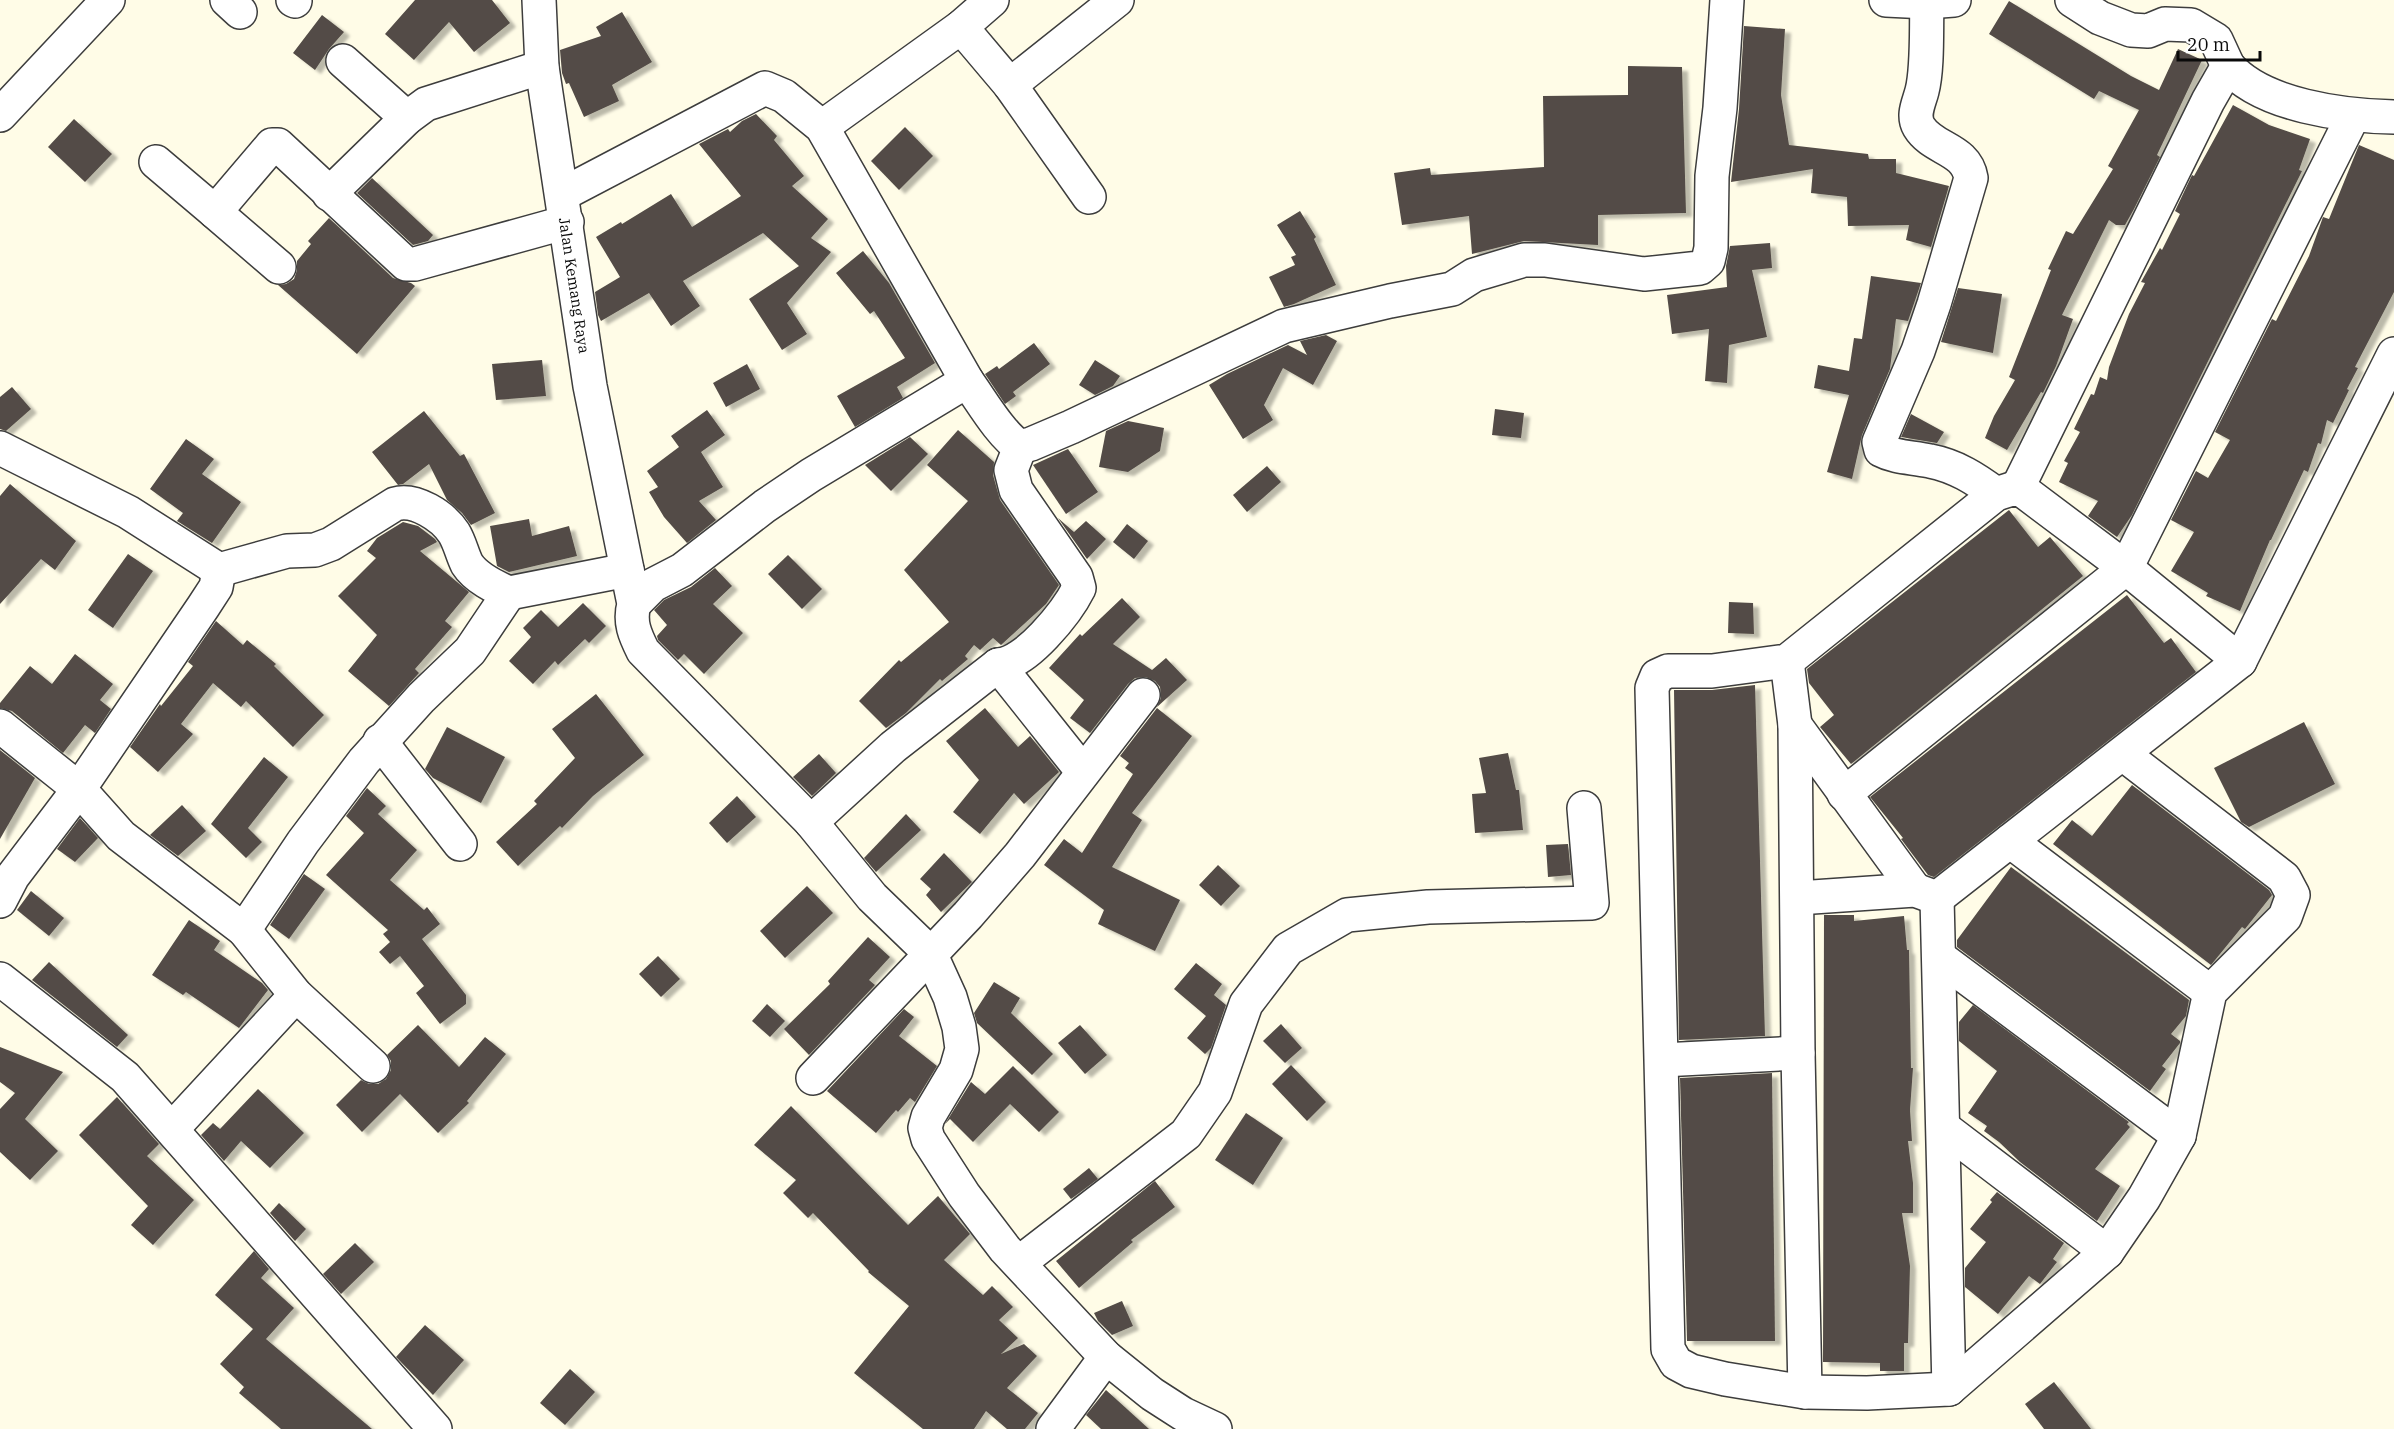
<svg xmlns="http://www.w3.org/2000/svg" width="2394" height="1429" font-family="'IBM Plex Serif',serif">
	<defs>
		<filter id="shadow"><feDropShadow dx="6" dy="4" stdDeviation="1.5" flood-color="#0004"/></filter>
	</defs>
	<rect width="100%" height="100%" fill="#fffce7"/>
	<g fill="#534c46" filter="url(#shadow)">
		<path d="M415 0H492L510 23 474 52 449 22 414 60 385 34Z"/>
		<path d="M2009 1 2131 76 2159 90 2178 49 2202 60 2157 155 2160 157 2134 209 2125 225H2116L2109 220 2062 315 2073 319 2056 366 2043 393 2041 392 2007 450 1985 438 1994 416 2015 380 2009 377 2051 270 2048 269 2066 231 2073 234 2113 169 2108 166 2139 110 2099 91 2094 99 1989 34Z"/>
		<path d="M622 12 652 62 612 85 619 101 584 117 569 83 566 84 562 73 560 50 601 36 596 27Z"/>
		<path d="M322 15 344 32 329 49 315 70 293 53Z"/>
		<path d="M1744 26 1785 29 1781 95 1789 145 1868 154 1869 159H1896V173L1949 186 1931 247 1906 240 1909 225 1848 226 1847 197 1811 193 1813 169 1731 182 1739 109Z"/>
		<path d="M1628 66 1682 67 1686 213 1598 215V245L1524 241 1472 254 1469 216 1402 225 1394 173 1430 168 1431 175 1544 167 1543 96 1628 95Z"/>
		<path d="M2233 105 2269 125 2310 139 2299 170 2302 171 2132 515 2117 537 2088 516 2098 501 2059 482 2068 463 2064 461 2080 432 2074 429 2091 394 2094 395 2100 377 2107 380 2109 367 2129 314 2145 283 2141 282 2160 248 2162 250 2180 214 2175 211 2192 175 2194 176Z"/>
		<path d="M756 114 777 136 774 140 804 176 792 186 828 219 811 238 831 252 787 303 807 334 782 350 749 299 799 266 763 233 683 281 700 306 671 326 649 293 601 321 598 315 595 292 620 277 596 237 621 222 622 224 671 194 692 227 741 196 699 144 728 129 730 132 742 121Z"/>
		<path d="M74 119 112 154 85 182 48 147Z"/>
		<path d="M905 127 933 156 899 190 871 161Z"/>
		<path d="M2359 145 2394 160V292L2355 367 2358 368 2347 389 2349 390 2333 423 2327 420 2321 444 2318 443 2308 472 2304 470 2271 540H2270L2240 611 2206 596 2208 593 2171 571 2194 532 2171 520 2196 471 2208 478 2230 440 2215 432 2272 319 2276 321 2309 256 2323 217 2329 219Z"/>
		<path d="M372 178 433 235 428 241 413 245 357 193Z"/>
		<path d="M1300 211 1316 237 1314 239 1336 285 1294 304 1284 307 1269 277 1295 265 1291 257 1296 255 1277 225Z"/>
		<path d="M329 218 393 278 411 283 415 286 357 354 278 285 286 284 294 279 297 270V261L311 244 308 241Z"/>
		<path d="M1770 243 1772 268 1752 270 1767 337 1729 345 1727 383 1705 381 1709 329 1672 334 1667 295 1727 287 1726 266 1730 246Z"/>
		<path d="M863 251 889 283 935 363 897 387 903 398 855 427 837 396 905 358 874 311 870 314 836 273Z"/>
		<path d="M1871 276 1921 283 1908 321 1896 319 1890 369 1862 435 1852 479 1827 472 1849 395 1814 388 1818 365 1849 371 1854 338 1862 339Z"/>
		<path d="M1958 288 2002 294 1993 353 1941 342Z"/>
		<path d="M1326 335 1337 341 1313 385 1283 368 1264 405 1273 420 1243 439 1209 385 1227 374 1288 345 1307 355 1300 341Z"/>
		<path d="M1034 343 1050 364 1013 392 1016 396 1005 404 985 374 997 366 999 369Z"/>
		<path d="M542 360 546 396 496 400 492 364Z"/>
		<path d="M1095 360 1120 376 1113 386 1095 395 1079 385Z"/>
		<path d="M747 364 760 389 726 407 713 383Z"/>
		<path d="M12 387 31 409 6 431 0 429V397Z"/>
		<path d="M1495 409 1524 413 1521 438 1492 435Z"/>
		<path d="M707 410 725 435 701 452 723 487 699 501 716 520 687 543 664 517 649 492 658 487 647 471 679 447 671 436Z"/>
		<path d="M424 411 460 456 464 454 495 513 471 525 462 513 447 500 429 464 403 484 398 485 372 452Z"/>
		<path d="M1911 414 1944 432 1937 443 1901 437Z"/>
		<path d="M1128 421 1164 428 1160 451 1128 472 1099 467 1106 431Z"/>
		<path d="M958 430 994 462 993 475 1000 500 1059 585 1046 604 1001 645 993 638 980 650 974 645 965 656 968 659 942 681 940 679 906 713 886 728 859 701 899 660 901 662 949 622 904 570 968 501 927 465Z"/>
		<path d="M910 437 928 454 891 491 865 465Z"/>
		<path d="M186 439 214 459 202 474 241 502 212 543 177 521 183 513 150 489Z"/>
		<path d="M1068 449 1098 492 1066 514 1033 465Z"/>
		<path d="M1267 466 1281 482 1247 512 1233 495Z"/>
		<path d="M10 484 76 541 55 570 41 559 0 604V496Z"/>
		<path d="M2009 510 2038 547 2050 537 2083 576 1851 764 1820 727 1834 715 1809 683 1807 669Z"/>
		<path d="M1058 518 1074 532 1086 521 1106 539 1087 559Z"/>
		<path d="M529 519 532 536 569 526 577 556 509 572 497 566 490 526Z"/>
		<path d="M403 522 418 526 435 539 437 542 420 551 469 592 445 621 452 627 415 669 419 673 389 706 348 671 377 635 338 596 376 558 367 551 377 538Z"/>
		<path d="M1127 524 1148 541 1134 559 1113 542Z"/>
		<path d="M128 554 153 571 113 628 88 610Z"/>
		<path d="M788 555 822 589 802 609 768 574Z"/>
		<path d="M715 568 732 586 713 604 743 633 704 674 684 654 678 660 658 640 657 636 667 625 654 610 664 600 691 587Z"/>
		<path d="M2127 595 2164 643 2171 638 2196 672 1934 877 1928 875 1901 839 1903 838 1870 797Z"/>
		<path d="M1122 598 1140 617 1113 644 1152 670 1166 658 1187 680 1157 707 1161 698 1160 687 1155 681 1146 677 1135 678 1128 684 1090 733 1070 718 1084 700 1049 668 1080 634 1082 636Z"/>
		<path d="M1729 602 1753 603 1754 634 1728 633Z"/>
		<path d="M583 603 606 626 589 643 585 639 558 665 555 661 533 684 509 661 531 637 523 628 541 610 558 627Z"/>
		<path d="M216 621 243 645 247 640 276 664 274 666 324 715 293 747 246 701 241 707 213 683 181 724 193 734 158 772 130 747 160 704 161 706 193 666 188 662Z"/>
		<path d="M75 654 113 684 100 700 111 709 95 733 85 725 63 753 12 711 0 708V703L30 666 52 684Z"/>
		<path d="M1755 685 1765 1036 1679 1040 1674 690H1712Z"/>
		<path d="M596 694 644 755 593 796 562 828 560 826 518 866 496 842 537 804 534 801 575 758 552 729Z"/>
		<path d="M985 708 1018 747 1030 736 1059 772 1024 804 1014 793 980 834 953 812 979 780 946 741Z"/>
		<path d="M1157 708 1192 736 1132 813 1142 820 1112 867 1180 900 1155 951 1098 924 1104 910 1044 865 1064 839 1082 853 1133 774 1125 768 1129 763 1120 756Z"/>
		<path d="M2304 722 2335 784 2249 827 2241 822 2214 768Z"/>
		<path d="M447 727 505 757 481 803 433 778 425 769Z"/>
		<path d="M0 750 35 778 0 839Z"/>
		<path d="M1508 753 1516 790H1519L1523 830 1475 833 1472 794 1486 793 1479 758Z"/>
		<path d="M819 754 836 773 812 796 793 777Z"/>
		<path d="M264 757 288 777 248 828 262 842 246 858 211 824Z"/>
		<path d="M2132 785 2269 890 2272 895 2245 929 2242 927 2211 965 2053 844 2072 820 2092 836Z"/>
		<path d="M367 788 386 806 378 814 417 850 390 880 424 910 427 907 440 924 422 939 466 995V1004L440 1024 416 993 424 986 400 956 390 964 379 952 390 942 383 934 388 930 326 875 364 833 346 816Z"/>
		<path d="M737 796 756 817 727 843 709 823Z"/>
		<path d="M182 805 206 831 178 856 150 835Z"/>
		<path d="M906 814 921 830 876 872 864 858Z"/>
		<path d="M80 818 98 838 75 862 57 849Z"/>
		<path d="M1568 844 1571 875 1548 877 1546 845Z"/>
		<path d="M944 853 972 882 941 912 926 895 931 889 920 879Z"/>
		<path d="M1218 865 1240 886 1221 906 1199 885Z"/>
		<path d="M2011 867 2189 1000 2186 1016 2171 1034 2180 1041V1043L2162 1066 2166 1069 2150 1091 1957 947V940Z"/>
		<path d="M304 874 325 889 289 939 270 925Z"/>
		<path d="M807 886 833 913 785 958 760 931Z"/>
		<path d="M31 891 64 918 49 936 17 910Z"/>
		<path d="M1824 915H1854V921L1904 916 1907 950H1909L1911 1068H1913L1910 1110 1912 1141H1908L1913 1183V1213H1902L1910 1266 1908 1343H1904V1371H1880V1363L1823 1362Z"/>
		<path d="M189 920 220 941 214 950 262 983 268 990 239 1028 186 992 183 995 152 975Z"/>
		<path d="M868 937 890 957 869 980 875 985 809 1055 784 1029 830 984 828 981Z"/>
		<path d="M658 956 680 979 661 997 639 974Z"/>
		<path d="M49 962 128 1035 117 1047 32 980Z"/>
		<path d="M1196 963 1222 984 1214 995 1226 1005 1211 1048 1205 1054 1187 1038 1206 1016 1174 989Z"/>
		<path d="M994 982 1020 998 1011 1013 1053 1054 1032 1075 977 1023 974 1013Z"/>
		<path d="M767 1004 785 1021 770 1037 752 1021Z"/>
		<path d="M1973 1005 2129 1122 2127 1124 2130 1127 2095 1169 2120 1186 2097 1221 2020 1162 1999 1142 1984 1131 1987 1126 1968 1113 1997 1071 1959 1041V1022Z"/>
		<path d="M904 1009 914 1017 899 1036 937 1066 915 1102 910 1098 898 1112 896 1110 876 1133 827 1091Z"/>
		<path d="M1281 1024 1302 1048 1285 1063 1263 1041Z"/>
		<path d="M418 1025 459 1067 485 1037 506 1054 467 1101 469 1103 438 1133 400 1094 362 1132 336 1105 361 1080 369 1084H378L386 1079 391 1070V1061L387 1055Z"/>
		<path d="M1080 1025 1107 1055 1085 1074 1058 1043Z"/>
		<path d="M0 1047 63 1072 25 1119 58 1151 30 1180 0 1152V1109L15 1093 0 1082Z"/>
		<path d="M1291 1065 1326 1102 1307 1121 1272 1084Z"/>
		<path d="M1013 1066 1059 1112 1039 1132 1010 1104 973 1142 950 1119 945 1124 971 1082 985 1094Z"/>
		<path d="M1772 1073 1775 1341H1687L1680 1078Z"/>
		<path d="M258 1089 304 1133 270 1168 241 1141 224 1161 201 1135 213 1123 220 1129Z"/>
		<path d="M117 1097 159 1144 147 1156 194 1200 153 1245 131 1225 148 1206 79 1135Z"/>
		<path d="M791 1106 908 1225 938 1196 970 1234 944 1260 983 1295 992 1286 1013 1307 999 1320 1018 1338 1001 1354 1024 1344 1037 1356 1007 1388 1038 1413 1025 1429H1007L986 1411 974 1429H923L854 1373 909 1306 868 1272 869 1271 813 1213 808 1218 783 1193 796 1180 754 1145Z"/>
		<path d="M1246 1113 1283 1138 1253 1185 1215 1160Z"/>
		<path d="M1089 1168 1098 1179 1071 1199 1063 1189Z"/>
		<path d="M1155 1181 1175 1207 1131 1240 1133 1242 1079 1288 1056 1261Z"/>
		<path d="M1997 1192 2064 1243 2053 1259 2057 1262 2040 1284 2029 1276 1998 1314 1965 1287V1268L1986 1242 1970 1229 1992 1202 1990 1200Z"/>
		<path d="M279 1203 306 1229 295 1241 270 1213Z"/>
		<path d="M355 1243 374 1262 341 1294 323 1274Z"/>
		<path d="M254 1251 269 1269 261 1278 294 1308 266 1339 372 1429H281L239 1393 244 1387 220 1364 253 1329 215 1295Z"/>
		<path d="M1122 1301 1133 1326 1112 1335 1098 1321 1094 1313Z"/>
		<path d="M425 1325 464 1360 433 1395 396 1357Z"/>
		<path d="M570 1369 595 1392 565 1425 540 1403Z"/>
		<path d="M2054 1382 2091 1429H2044L2025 1404Z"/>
		<path d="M1106 1390 1149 1429H1101L1086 1415Z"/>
	</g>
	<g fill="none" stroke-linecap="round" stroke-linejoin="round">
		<defs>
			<g id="minor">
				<path d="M227 0 240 12"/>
				<path d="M293 0 295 1"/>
				<path id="s1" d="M539 0 542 67 590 386 634 604C629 622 635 635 643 651L811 822 872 897 930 953 950 997 959 1027 962 1049 956 1070 928 1117 925 1128 928 1139 964 1195 1005 1249 1106 1357 1152 1394 1183 1414 1215 1429"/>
				<path d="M1886 0 1927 2 1954 0"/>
				<path d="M2072 0 2100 18 2131 30 2148 31 2165 24 2191 25 2216 40 2228 66"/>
				<path d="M1927 2C1926 27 1928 68 1922 91 1919 103 1912 115 1919 127 1933 150 1966 148 1971 178L1934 304 1918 351 1879 442 1881 450C1896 458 1913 457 1930 461 1956 466 1976 479 1996 494"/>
				<path d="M961 27 1010 85 1089 197"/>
				<path d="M343 61 407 118"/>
				<path d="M1010 85 1117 0"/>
				<path d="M0 115 108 0"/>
				<path d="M822 127 961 27 992 0"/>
				<path d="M156 162 215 212"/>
				<path d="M329 194 407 118 426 104 542 67"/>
				<path d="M563 194 765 88 784 96 822 127 967 381"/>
				<path d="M279 267 215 212 272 145H278L406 264H415L567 222"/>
				<path d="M0 448 128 512 219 570 287 551 315 550 331 544 395 504C415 498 443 516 454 533 460 543 462 554 467 564 476 578 495 587 509 593L627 570"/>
				<path d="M2018 487 2208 101 2228 66C2262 106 2344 116 2394 117"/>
				<path d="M634 604 653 585 682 570 765 506 811 475 967 381C981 400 1000 434 1020 447L1031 444 1071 427 1284 326 1390 301 1452 289 1474 275 1524 260H1545L1644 274 1700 268 1708 261 1711 248 1712 176 1720 108 1727 0"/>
				<path d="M1787 661 1795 725 1798 1053 1805 1392"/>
				<path d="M998 665 1083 772"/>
				<path d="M1795 725 1915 890"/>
				<path d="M0 726 79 789 121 836 244 930 296 995 373 1066"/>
				<path d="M380 741 460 844"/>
				<path d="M2123 754 2284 878 2293 895 2285 917 2210 992 2179 1136 2144 1198 2107 1252 1949 1389 1867 1393 1805 1392 1725 1379 1691 1371 1676 1363 1668 1349 1652 688 1657 676 1668 671H1712L1787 661 1996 494 2018 487 2126 568 2240 661"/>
				<path d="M1844 794 2126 568 2353 116"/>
				<path d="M811 822 893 747 998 665C1026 664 1067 612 1079 588L1076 577 1016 490 1011 470 1020 447"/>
				<path d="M2010 841 2210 992"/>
				<path d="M1798 898 1915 890 1937 898 2240 661 2394 354"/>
				<path d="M1937 898 1949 1389"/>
				<path d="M0 901 13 876 79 789 203 607 216 587 219 570"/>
				<path d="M244 930 303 842 364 761 421 698 470 651 509 593"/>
				<path d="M1939 957 2179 1136"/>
				<path d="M0 979 125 1077 435 1429"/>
				<path d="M1662 1060 1798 1053"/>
				<path d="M813 1078 968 915 1020 855 1143 695"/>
				<path d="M1944 1128 2107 1252"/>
				<path d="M172 1129 296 995"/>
				<path d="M1019 1263 1186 1134 1215 1092 1246 1004 1288 949 1347 915 1428 907 1592 903 1584 808"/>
				<path d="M1053 1429 1106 1357"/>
			</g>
		</defs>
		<use href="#minor" stroke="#3d3d3d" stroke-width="36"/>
		<use href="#minor" stroke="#fff" stroke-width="33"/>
	</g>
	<g text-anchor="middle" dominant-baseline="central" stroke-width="6" stroke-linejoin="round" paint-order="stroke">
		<g font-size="15" fill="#0a0a0a" stroke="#fff">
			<text stroke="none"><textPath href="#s1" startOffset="288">Jalan Kemang Raya</textPath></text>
		</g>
	</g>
	<path d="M2178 51v9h82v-9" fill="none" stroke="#0a0a0a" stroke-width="3"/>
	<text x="2187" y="51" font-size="18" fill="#0a0a0a" stroke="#ffffff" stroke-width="4.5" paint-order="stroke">20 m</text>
</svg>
